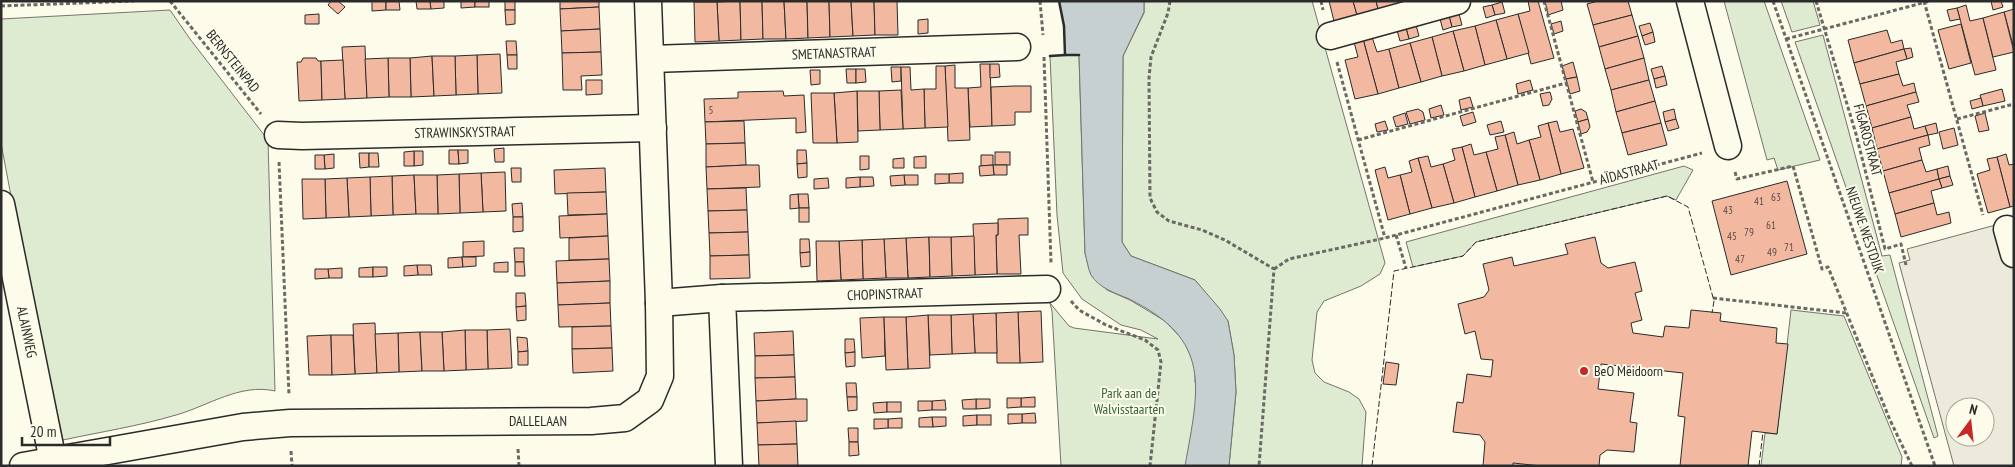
<svg xmlns="http://www.w3.org/2000/svg" width="2015" height="467" font-family="'PT Sans Narrow',sans-serif">
	<rect width="100%" height="100%" fill="#fdfbea"/>
	<g fill="#deebd1" stroke="#74746e">
		<path d="M1144 1H1312L1385 263 1380 274 1361 286 1324 301 1317 312 1312 360 1315 373 1324 382 1349 392 1359 399 1366 412 1362 466H1229L1236 392 1234 355 1228 321 1195 280 1131 256 1122 242 1123 56 1144 13Z"/>
		<path d="M1724 1H1764L1820 160 1778 170 1774 158 1767 160Z"/>
		<path d="M1781 1H1813L1820 25 1792 32Z"/>
		<path d="M170 10 190 39 268 140 275 391C240 383 208 406 176 415 139 426 100 432 63 440L34 318 1 143V19Z"/>
		<path d="M1823 35 1882 256 1890 255 1938 436 1934 438 1795 42Z"/>
		<path d="M1079 55 1085 253 1091 275 1107 290 1130 300 1165 321 1184 341 1195 366V382L1223 466H1061L1052 311 1050 303 1069 326 1074 328 1158 339 1141 330 1121 325 1082 299 1063 273 1057 215 1050 56Z"/>
		<path d="M1684 166 1693 170 1676 200 1667 196 1476 242 1463 256 1413 267 1406 242Z"/>
		<path d="M1791 310 1844 316 1902 457 1901 466H1761L1765 433 1777 434Z"/>
	</g>
	<path fill="#eceadb" stroke="#74746e" fill-rule="evenodd" d="M2014 220V466H1954L1899 263 1910 260 1907 249ZM1955 407H1985V437H1955Z"/>
	<path fill="#c7d0d0" stroke="#74746e" d="M1059 1H1144V12L1123 56 1122 242 1131 256 1195 280 1220 309 1228 321 1234 355 1236 392 1229 466H1185C1199 387 1213 340 1129 299 1115 293 1099 288 1091 275 1088 269 1087 260 1085 253L1079 55H1065L1064 26Z"/>
	<g fill="#f2b8a0" stroke="#2b2b2b">
		<path d="M331 1H338L345 7 338 14 328 5Z"/>
		<path d="M372 1H386V10L372 11Z"/>
		<path d="M386 1H399L400 10H386Z"/>
		<path d="M416 1H430L431 9H417Z"/>
		<path d="M430 1H444V8L431 9Z"/>
		<path d="M461 1H475V7L461 8Z"/>
		<rect x="475" y="1" width="14" height="6"/>
		<rect x="505" y="1" width="10" height="9"/>
		<path d="M560 1H599V7L560 9Z"/>
		<path d="M740 1 741 40 719 41 717 2Z"/>
		<path d="M740 1H762L763 39 741 40Z"/>
		<path d="M762 1H784L786 39H763Z"/>
		<path d="M784 1H807L808 38 786 39Z"/>
		<path d="M807 1H829L830 37 808 38Z"/>
		<path d="M829 1H851L853 36 830 37Z"/>
		<path d="M851 1H874L875 35 853 36Z"/>
		<path d="M874 1H897L898 35H875Z"/>
		<path d="M1329 1H1353L1357 15 1334 21Z"/>
		<path d="M1353 1H1376L1378 9 1357 15Z"/>
		<path d="M1376 1H1399L1400 3 1378 9Z"/>
		<path d="M1528 1H1538L1554 58 1531 64 1518 14 1530 11Z"/>
		<path d="M1545 1H1561L1563 10 1548 15Z"/>
		<path d="M1598 1H1628L1632 15 1593 25 1587 4Z"/>
		<path d="M1991 1H2001L2003 7 1993 10Z"/>
		<path d="M694 2H717L719 41 695 42Z"/>
		<path d="M1502 2 1505 13 1495 15 1492 5Z"/>
		<path d="M1492 5 1495 15 1486 18 1483 7Z"/>
		<path d="M1966 5 1970 21 1983 18 1996 70 1975 75 1957 8Z"/>
		<path d="M599 7 600 29 561 31 560 9Z"/>
		<path d="M1957 8 1960 19 1950 21 1947 10Z"/>
		<path d="M2014 9V49L2004 12Z"/>
		<path d="M505 10H515V24L506 25Z"/>
		<path d="M2004 12 2014 52 1993 57 1983 18Z"/>
		<path d="M319 14V24H305V15Z"/>
		<path d="M1459 14 1462 25 1452 27 1449 16Z"/>
		<path d="M1518 14 1529 53 1507 59 1496 20Z"/>
		<path d="M1632 15 1638 36 1599 47 1593 25Z"/>
		<path d="M1449 16 1452 27 1443 30 1440 19Z"/>
		<path d="M928 19V33L918 34V20Z"/>
		<path d="M1496 20 1507 59 1485 65 1475 26Z"/>
		<path d="M1561 21 1563 31 1554 34 1551 24Z"/>
		<path d="M1650 23 1653 32 1642 36 1639 26Z"/>
		<path d="M1961 24 1971 63 1949 69 1938 30Z"/>
		<path d="M1416 25 1419 36 1409 39 1406 28Z"/>
		<path d="M1475 26 1485 65 1464 71 1453 31Z"/>
		<path d="M1406 28 1409 39 1400 41 1397 30Z"/>
		<path d="M600 29 601 52 562 53 561 31Z"/>
		<path d="M1887 30 1891 43 1902 40 1904 49 1854 63 1848 40Z"/>
		<path d="M1453 31 1464 71 1442 76 1432 37Z"/>
		<path d="M1653 32 1655 42 1645 45 1642 36Z"/>
		<path d="M1638 36 1644 58 1605 69 1599 47Z"/>
		<path d="M1372 37 1377 52 1389 49 1399 88 1378 94 1363 39Z"/>
		<path d="M1432 37 1442 76 1421 82 1410 43Z"/>
		<path d="M1363 39 1378 94 1355 99 1345 60 1358 57 1354 42Z"/>
		<path d="M506 41H516L517 55H507Z"/>
		<path d="M1410 43 1421 82 1399 88 1389 49Z"/>
		<path d="M365 46 367 98 345 99 342 47Z"/>
		<path d="M1911 48 1913 57 1907 59 1904 49Z"/>
		<path d="M1904 49 1907 59 1896 62 1899 74 1860 84 1854 63Z"/>
		<path d="M601 52 602 75 581 76 582 90H563L562 53Z"/>
		<path d="M500 54 502 93 478 94 477 55Z"/>
		<path d="M477 55 478 94 456 95 455 56Z"/>
		<path d="M507 55H517V69H508Z"/>
		<path d="M432 56 434 96 411 97 410 58Z"/>
		<path d="M432 56H455L456 95 434 96Z"/>
		<path d="M303 58H316L318 61H321L322 100 299 101 297 62H301Z"/>
		<path d="M388 58H410L411 97H389Z"/>
		<path d="M388 58 389 97 367 98 365 59Z"/>
		<path d="M1644 58 1649 80 1611 90 1605 69Z"/>
		<path d="M343 60 345 99 322 100 321 61Z"/>
		<path d="M1573 62 1577 77 1566 79 1562 66Z"/>
		<path d="M980 64H990L992 126 970 127 968 88 981 87Z"/>
		<path d="M990 64H999L1000 77 990 78Z"/>
		<path d="M955 65V88H968L970 140 948 141 945 66Z"/>
		<path d="M936 66H945L948 127 925 128 924 89H936Z"/>
		<path d="M1662 66 1665 76 1654 79 1651 69Z"/>
		<path d="M891 67H901V81L892 82Z"/>
		<path d="M901 67H910L911 90 924 89 925 128 903 129Z"/>
		<path d="M846 69H856V83H847Z"/>
		<path d="M856 69H865L866 82 856 83Z"/>
		<path d="M810 70H820V84L811 85Z"/>
		<path d="M1899 74 1903 86 1914 83 1916 92 1866 106 1860 84Z"/>
		<path d="M1665 76 1667 85 1656 88 1654 79Z"/>
		<path d="M1577 77 1580 91 1570 94 1566 79Z"/>
		<path d="M586 80H602V94L586 95Z"/>
		<path d="M1530 80 1533 90 1518 94 1516 84Z"/>
		<path d="M1649 80 1655 101 1616 112 1611 90Z"/>
		<path d="M1014 86H1031V112H1015V125L992 126 991 87Z"/>
		<path d="M2002 89 2005 101 1983 106 1980 95Z"/>
		<path d="M901 90 903 129 880 130 879 91Z"/>
		<path d="M783 91 784 96 804 95 806 132 796 133V118L705 122 704 99 738 98V92Z"/>
		<path d="M857 91H879L880 130 858 131Z"/>
		<path d="M857 91 858 142 837 143 834 93Z"/>
		<path d="M1550 92 1552 99 1549 105 1543 106 1540 94Z"/>
		<path d="M1916 92 1919 102 1907 105 1911 117 1872 128 1866 106Z"/>
		<path d="M811 93H834L837 143H813Z"/>
		<path d="M1470 97 1473 107 1461 110 1459 100Z"/>
		<path d="M1981 98 1983 106 1972 109 1970 101Z"/>
		<path d="M1655 101 1661 123 1622 133 1616 112Z"/>
		<path d="M1441 105 1444 115 1431 118 1429 109Z"/>
		<path d="M1418 109 1423 112 1425 120 1410 124 1406 112Z"/>
		<path d="M1581 109 1586 112 1588 119 1578 122 1575 111Z"/>
		<path d="M1674 109 1676 119 1665 122 1663 112Z"/>
		<path d="M1473 112 1476 122 1463 126 1460 116Z"/>
		<path d="M1405 113 1408 124 1396 127 1393 117Z"/>
		<path d="M1985 113 1989 130 1979 132 1975 116Z"/>
		<path d="M1911 117 1914 129 1925 126 1928 135 1877 149 1872 128Z"/>
		<path d="M1588 119 1590 127 1587 132 1581 134 1578 122Z"/>
		<path d="M1676 119 1679 128 1668 131 1665 122Z"/>
		<path d="M744 121 745 143 706 144 705 122Z"/>
		<path d="M1385 121 1388 130 1377 132 1375 124Z"/>
		<path d="M1501 121 1504 132 1490 135 1487 125Z"/>
		<path d="M1557 121 1560 132 1573 129 1584 168 1561 174 1548 123Z"/>
		<path d="M1548 123 1561 174 1540 180 1529 140 1541 137 1538 126Z"/>
		<path d="M1661 123 1667 145 1628 155 1622 133Z"/>
		<path d="M1936 123 1938 133 1928 135 1925 126Z"/>
		<path d="M1954 128 1958 145 1943 149 1939 132Z"/>
		<path d="M1514 132 1517 144 1529 140 1540 180 1518 185 1505 135Z"/>
		<path d="M1505 135 1518 185 1497 191 1486 152 1498 149 1495 137Z"/>
		<path d="M1928 135 1930 145 1919 148 1922 160 1883 171 1877 149Z"/>
		<path d="M745 143 746 165 706 167V144Z"/>
		<path d="M1471 144 1474 155 1486 152 1497 191 1475 197 1462 147Z"/>
		<path d="M1462 147 1475 197 1454 203 1443 164 1455 160 1452 149Z"/>
		<path d="M504 148V162H495L494 149Z"/>
		<path d="M449 150H458L459 164H449Z"/>
		<path d="M458 150H468V163L459 164Z"/>
		<path d="M797 150H806L807 163 797 164Z"/>
		<path d="M414 151H423V165L414 166Z"/>
		<path d="M414 151V166H404V152Z"/>
		<rect x="995" y="152" width="15" height="13"/>
		<path d="M359 153H369V167L360 168Z"/>
		<path d="M369 153H378L379 167H369Z"/>
		<path d="M334 154V168L325 169 324 155Z"/>
		<path d="M2006 154 2009 165 2014 164V206L2010 207 1997 157Z"/>
		<path d="M315 155H324L325 169H315Z"/>
		<path d="M981 155H993V165L981 166Z"/>
		<path d="M860 156H869V169L860 170Z"/>
		<path d="M926 156V168H914V157Z"/>
		<path d="M1428 156 1431 167 1443 164 1454 203 1432 208 1418 158Z"/>
		<path d="M1997 157 2010 207 1988 213 1977 174 1990 170 1987 159Z"/>
		<path d="M904 158V168H893V159Z"/>
		<path d="M1418 158 1432 208 1410 214 1400 175 1412 172 1409 161Z"/>
		<path d="M1922 160 1926 172 1937 169 1939 179 1889 193 1883 171Z"/>
		<path d="M807 163V177L798 178 797 164Z"/>
		<path d="M746 165H759L760 187 707 189 706 167Z"/>
		<path d="M993 165H1007V175H994Z"/>
		<path d="M993 165 994 175 980 176 979 166Z"/>
		<path d="M1948 166 1950 176 1939 179 1937 169Z"/>
		<path d="M1385 167 1388 178 1400 175 1410 214 1388 220 1375 170Z"/>
		<path d="M511 168H521V182H512Z"/>
		<path d="M605 168 606 192 555 194 554 170Z"/>
		<path d="M505 172 506 211 483 212 481 173Z"/>
		<path d="M481 173 483 212 460 213 459 174Z"/>
		<path d="M963 173V183H949V174Z"/>
		<path d="M459 174 460 213 438 214 437 175Z"/>
		<path d="M935 174H949V183L935 184Z"/>
		<path d="M414 175 416 214 393 215 392 176Z"/>
		<path d="M414 175H437L438 214H416Z"/>
		<path d="M904 175H918V185H905Z"/>
		<path d="M904 175 905 185 891 186 890 176Z"/>
		<path d="M392 176 393 215 371 216 370 177Z"/>
		<path d="M1950 176 1953 185 1942 188 1939 179Z"/>
		<path d="M370 177 371 216 349 217 347 178Z"/>
		<path d="M860 177H873L874 186 860 187Z"/>
		<path d="M860 177V187L846 188V178Z"/>
		<path d="M347 178 349 217 326 218 325 179Z"/>
		<path d="M828 178 829 188 814 189V179Z"/>
		<path d="M302 179H325L326 218 303 219Z"/>
		<path d="M1939 179 1942 188 1931 191 1934 203 1895 214 1889 193Z"/>
		<path d="M1787 181 1807 254 1731 275 1712 201Z"/>
		<path d="M746 188 747 210 708 211 707 189Z"/>
		<path d="M606 192 607 214 568 215 567 193Z"/>
		<path d="M798 194H808L809 208H799Z"/>
		<path d="M798 194 799 208 790 209V195Z"/>
		<path d="M522 203 523 217H513L512 204Z"/>
		<path d="M1934 203 1937 215 1949 212 1951 223 1901 237 1895 214Z"/>
		<rect x="799" y="208" width="10" height="14"/>
		<path d="M747 210 748 232 709 233 708 211Z"/>
		<path d="M607 214 608 236 560 238 559 216Z"/>
		<path d="M513 217H523V231L513 232Z"/>
		<path d="M1028 218V235H1019L1021 274H997L996 235H998V219Z"/>
		<path d="M998 223V235H996L997 274 975 275 973 224Z"/>
		<path d="M748 232 749 255 710 256 709 233Z"/>
		<path d="M608 236 609 259 569 260V238Z"/>
		<path d="M974 236 975 275 952 276 951 237Z"/>
		<path d="M929 237 930 277 908 278 906 238Z"/>
		<path d="M929 237H951L952 276 930 277Z"/>
		<path d="M1595 237 1601 263 1608 268 1635 262 1642 291 1635 293 1642 320 1631 323 1633 333 1663 337 1665 326 1689 328 1691 310 1721 313 1720 321 1777 328 1776 343 1788 344 1777 434 1752 431 1748 466H1680L1685 417 1678 416 1683 373 1601 364 1598 389 1634 393 1630 422 1637 423 1634 452 1607 450 1600 455 1599 466H1541L1513 463V466H1483L1485 442 1480 435 1453 432 1457 402 1463 403 1467 374 1491 377 1493 360 1481 359 1475 331 1465 334 1458 304 1484 297 1489 290 1483 264 1512 257 1514 266 1568 254 1565 244Z"/>
		<path d="M906 238 908 278H886L884 239Z"/>
		<path d="M800 239H809L810 252 800 253Z"/>
		<path d="M884 239 886 278 863 279 862 240Z"/>
		<path d="M862 240 863 279 841 280 839 241Z"/>
		<path d="M484 241V256L463 257V242Z"/>
		<path d="M816 241H839L841 280 817 281Z"/>
		<path d="M514 248H524V262H515Z"/>
		<path d="M810 252V266L801 267 800 253Z"/>
		<path d="M749 255 750 278 710 279V256Z"/>
		<path d="M462 257 463 267 448 268V258Z"/>
		<path d="M462 257H476V266L463 267Z"/>
		<path d="M609 259 610 281 557 283 556 261Z"/>
		<path d="M508 262V272H494V263Z"/>
		<path d="M515 262H524L525 276H515Z"/>
		<path d="M417 265H431L432 275H418Z"/>
		<path d="M417 265 418 275 404 276V266Z"/>
		<path d="M373 267V277H359V268Z"/>
		<path d="M373 267H387V276L373 277Z"/>
		<path d="M342 268V278H329L328 269Z"/>
		<path d="M315 269H328L329 278 315 279Z"/>
		<path d="M610 281V303L558 305 557 283Z"/>
		<path d="M516 293H525L526 306 516 307Z"/>
		<path d="M610 303 611 326 559 327 558 305Z"/>
		<path d="M526 306V320L517 321 516 307Z"/>
		<path d="M1041 311 1043 362 1020 363 1018 312Z"/>
		<path d="M1018 312 1020 363H997L996 313Z"/>
		<path d="M996 313 997 353H975L973 314Z"/>
		<path d="M973 314 975 353 952 354 951 315Z"/>
		<path d="M928 315H951L952 354 930 355Z"/>
		<path d="M928 315 930 368 908 369 906 317Z"/>
		<path d="M884 317 885 356 862 358 860 318Z"/>
		<path d="M884 317H906L908 369 886 370Z"/>
		<path d="M375 323 377 373 355 374 353 324Z"/>
		<path d="M611 326 612 348 572 349V327Z"/>
		<path d="M510 329 512 368 488 369 487 330Z"/>
		<path d="M465 330H487L488 369 466 370Z"/>
		<path d="M465 330 466 370 444 371 442 332Z"/>
		<path d="M793 331 794 355 755 356 754 333Z"/>
		<path d="M420 332 422 371 399 372 398 333Z"/>
		<path d="M420 332H442L444 371H422Z"/>
		<path d="M398 333 399 372 377 373 375 334Z"/>
		<path d="M331 335 332 375H309L307 336Z"/>
		<path d="M331 335H353L355 374 332 375Z"/>
		<path d="M517 337 527 338 528 351 518 352Z"/>
		<path d="M845 339H854L855 352 845 353Z"/>
		<path d="M612 348 613 371 573 373 572 349Z"/>
		<path d="M528 351V365H518V352Z"/>
		<path d="M855 352V366L846 367 845 353Z"/>
		<path d="M794 355 795 377 755 378V356Z"/>
		<path d="M1386 362 1399 364 1396 385 1383 384Z"/>
		<path d="M795 377 796 399 756 401 755 378Z"/>
		<path d="M846 383H856L857 397H847Z"/>
		<path d="M847 397H857V410L848 411Z"/>
		<path d="M1035 397V407H1021V398Z"/>
		<path d="M1007 398H1021V407L1007 408Z"/>
		<path d="M796 399H807V421L757 423 756 401Z"/>
		<path d="M976 399H990V408L976 409Z"/>
		<path d="M976 399V409H963L962 400Z"/>
		<path d="M945 400 946 410H932V401Z"/>
		<path d="M918 401H932V410L918 411Z"/>
		<path d="M887 402V412L874 413 873 403Z"/>
		<rect x="887" y="402" width="14" height="10"/>
		<path d="M1035 413 1036 423H1022V414Z"/>
		<path d="M1008 414H1022V423L1008 424Z"/>
		<path d="M977 415V425L963 426V416Z"/>
		<rect x="977" y="415" width="14" height="10"/>
		<path d="M932 417H946V426L933 427Z"/>
		<path d="M932 417 933 427H919V418Z"/>
		<path d="M902 418V428H888V419Z"/>
		<path d="M874 419H888V428L874 429Z"/>
		<path d="M796 421 797 444 758 445 757 423Z"/>
		<path d="M848 428H858V442H849Z"/>
		<path d="M849 442H858L859 455 849 456Z"/>
		<path d="M797 444 798 466H759L758 445Z"/>
	</g>
	<g fill="none" stroke-linecap="round" stroke-linejoin="round">
		<defs>
			<g id="street">
				<path d="M1690 1 1728 146"/>
				<path d="M1330 36 1457 1"/>
				<path d="M651 59 1017 47"/>
				<path d="M278 135 302 136 653 128"/>
				<path d="M1 204 53 461"/>
				<path d="M2007 229 2014 254"/>
				<path d="M659 303 722 298"/>
				<path d="M23 466 243 427 290 423 591 421 625 418 650 400 660 376 659 303 648 1"/>
				<path d="M729 466 722 298 1047 289"/>
			</g>
		</defs>
		<use href="#street" stroke="#2b2b2b" stroke-width="29"/>
		<g stroke="#6a6964" stroke-width="3" stroke-dasharray="4 2.5" stroke-linecap="butt">
			<path d="M170 1 261 114"/>
			<path d="M1040 1 1043 35"/>
			<path d="M1170 1 1168 13 1151 57 1149 78 1150 198 1157 212 1169 221 1202 230 1225 240 1274 269 1259 466"/>
			<path d="M1321 1 1323 10"/>
			<path d="M1544 1 1593 182"/>
			<path d="M1773 1 1935 466"/>
			<path d="M1816 1 1856 134 1885 249 1901 244 1906 265"/>
			<path d="M1924 1 1983 215"/>
			<path d="M1 6 134 1"/>
			<path d="M1786 39 1930 1"/>
			<path d="M1044 57 1051 263"/>
			<path d="M1337 62 1385 238"/>
			<path d="M1957 119 2014 104"/>
			<path d="M1358 140 1566 83"/>
			<path d="M279 162 289 395"/>
			<path d="M1735 172 1737 179 1793 166 1822 269 1828 267 1890 420 1912 466"/>
			<path d="M1396 235 1406 268"/>
			<path d="M1274 269 1289 259 1385 238 1702 153"/>
			<path d="M1713 298 1846 313"/>
			<path d="M1071 301 1079 310 1106 325 1145 340 1158 350 1161 362 1150 466"/>
			<path d="M518 449 519 466"/>
			<path d="M291 451 292 466"/>
		</g>
		<use href="#street" stroke="#fdfbea" stroke-width="26"/>
		<g stroke="#2b2b2b" stroke-width="1" stroke-dasharray="6 2.5" stroke-linecap="butt">
			<path d="M1372 466 1394 271 1463 256 1476 242 1667 196 1688 207 1714 301 1712 313"/>
			<path d="M1759 466 1763 432"/>
		</g>
		<g stroke="#2b2b2b" stroke-width="2.5">
			<path d="M1059 1 1064 26 1065 55H1079"/>
			<path d="M1050 56 1065 55"/>
		</g>
	</g>
	<circle fill="#c62828" stroke="#fdfbea" stroke-width="2" cx="1584" cy="371" r="5"/>
	<g text-anchor="middle" dominant-baseline="central" stroke-width="4" stroke-linejoin="round" paint-order="stroke">
		<g font-size="11" fill="#5d4e48">
			<text x="711" y="110">5</text>
			<text x="1776" y="197">63</text>
			<text x="1759" y="201">41</text>
			<text x="1728" y="210">43</text>
			<text x="1771" y="225">61</text>
			<text x="1749" y="232">79</text>
			<text x="1732" y="236">45</text>
			<text x="1789" y="247">71</text>
			<text x="1772" y="252">49</text>
			<text x="1740" y="259">47</text>
		</g>
		<g font-size="14" fill="#2b2b2b" stroke="#fdfbea">
			<text transform="translate(834 53) rotate(-2)">SMETANASTRAAT</text>
			<text transform="translate(233 61) rotate(51)">BERNSTEINPAD</text>
			<text transform="translate(465 132) rotate(-1)">STRAWINSKYSTRAAT</text>
			<text transform="translate(1868 140) rotate(75)">FIGAROSTRAAT</text>
			<text transform="translate(1629 172) rotate(-15)">AÏDASTRAAT</text>
			<text transform="translate(1865 230) rotate(71)">NIEUWE WESTDIJK</text>
			<text transform="translate(885 294) rotate(-2)">CHOPINSTRAAT</text>
			<text transform="translate(27 332) rotate(78)">ALAINWEG</text>
			<text x="538" y="421">DALLELAAN</text>
		</g>
		<g font-size="14" fill="#2b2b2b" stroke="#fdfbea" text-anchor="start">
			<text x="1594" y="371">BeO Meidoorn</text>
		</g>
		<g font-size="14" fill="#34623c" stroke="#fdfbea">
			<text x="1129" y="393">Park aan de<tspan x="1129" dy="16">Walvisstaarten</tspan></text>
		</g>
	</g>
	<rect width="2015" height="467" fill="none" stroke="#2b2b2b" stroke-width="5"/>
	<g transform="translate(1970 422) rotate(15)"><circle r="24" fill="#fdfbea" stroke="#a9a89e"/>
	<path d="M0-4L9 19L0 12L-9 19Z" fill="#c62828"/>
	<text y="-8" font-size="14" font-weight="bold" text-anchor="middle" fill="#2b2b2b">N</text>
	</g>
	<path d="M22 437v8h88v-8" fill="none" stroke="#2b2b2b" stroke-width="2.5"/>
	<text x="30" y="437" font-size="15" fill="#2b2b2b" stroke="#fdfbea" stroke-width="4" paint-order="stroke">20 m</text>
</svg>
